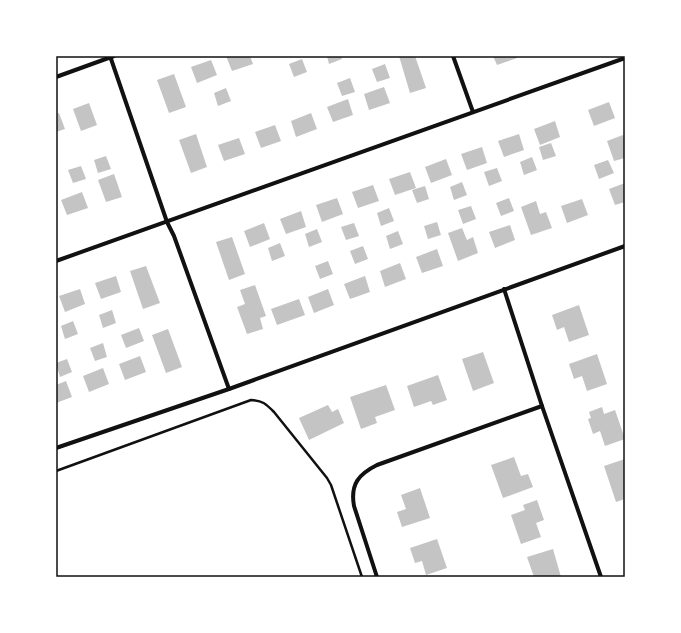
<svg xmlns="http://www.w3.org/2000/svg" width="681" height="633" font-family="Arial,sans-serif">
	<rect width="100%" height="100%" fill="#fff"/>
	<g fill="#c4c4c4">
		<path d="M226 56H250L253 64 232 71Z"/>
		<path d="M327 56H341L342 59 329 64Z"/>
		<path d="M399 56H415L426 88 410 93Z"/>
		<path d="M493 56H517V58L497 65Z"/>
		<path d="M302 59 307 72 294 77 289 64Z"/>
		<path d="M211 60 217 75 197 83 191 67Z"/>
		<path d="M385 64 390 78 377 82 372 69Z"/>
		<path d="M174 74 186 107 169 113 157 80Z"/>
		<path d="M350 78 355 92 342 96 337 83Z"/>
		<path d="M384 87 390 103 369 110 364 94Z"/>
		<path d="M226 88 231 101 218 106 214 93Z"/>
		<path d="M348 99 353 115 333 122 327 107Z"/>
		<path d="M609 102 615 118 594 126 588 110Z"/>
		<path d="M89 103 97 125 81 131 73 109Z"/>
		<path d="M59 113 65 129 56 132V114Z"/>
		<path d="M311 113 317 129 296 137 291 121Z"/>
		<path d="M555 121 560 137 540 145 534 129Z"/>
		<path d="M275 125 281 141 261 148 255 132Z"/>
		<path d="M196 134 207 167 191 173 179 140Z"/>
		<path d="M519 134 524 150 504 157 498 141Z"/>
		<path d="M623 135 625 140V158L614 161 607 141Z"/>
		<path d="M239 138 245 154 224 161 218 145Z"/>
		<path d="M551 143 556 156 543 160 539 147Z"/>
		<path d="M482 147 487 163 467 170 461 154Z"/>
		<path d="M106 156 111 169 98 173 94 160Z"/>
		<path d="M532 157 537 170 524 175 520 162Z"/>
		<path d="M446 159 452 175 431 183 425 167Z"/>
		<path d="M608 160 614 173 599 179 594 165Z"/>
		<path d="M81 166 86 179 73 183 68 170Z"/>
		<path d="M497 168 502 181 489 186 484 172Z"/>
		<path d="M410 172 416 188 395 195 389 179Z"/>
		<path d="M114 174 122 197 106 202 98 180Z"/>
		<path d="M462 182 467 195 454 200 450 187Z"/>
		<path d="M625 183V202L615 205 609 189Z"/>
		<path d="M373 185 379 201 358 208 352 192Z"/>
		<path d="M425 186 429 199 417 203 412 190Z"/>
		<path d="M82 192 88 208 67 215 61 200Z"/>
		<path d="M337 198 343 214 322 222 316 205Z"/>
		<path d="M509 198 514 211 501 216 496 203Z"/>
		<path d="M582 199 588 215 567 223 561 206Z"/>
		<path d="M536 201 540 214 546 212 552 228 531 235 521 207Z"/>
		<path d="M471 206 476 219 463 224 458 210Z"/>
		<path d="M389 208 394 221 381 226 377 213Z"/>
		<path d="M301 211 306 227 286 234 280 219Z"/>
		<path d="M437 222 441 235 428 239 424 226Z"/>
		<path d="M264 223 270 239 250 247 244 231Z"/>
		<path d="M354 223 359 236 346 240 341 227Z"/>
		<path d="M510 225 515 240 495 248 489 232Z"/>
		<path d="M462 228 467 240 473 237 478 253 458 261 448 233Z"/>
		<path d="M317 229 322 242 309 247 305 234Z"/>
		<path d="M398 231 403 244 390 249 386 236Z"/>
		<path d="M232 237 245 274 229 280 216 242Z"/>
		<path d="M280 243 285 256 272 261 268 248Z"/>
		<path d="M363 246 368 259 355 264 350 251Z"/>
		<path d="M437 249 443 266 422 273 416 257Z"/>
		<path d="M328 261 333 274 320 279 315 266Z"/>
		<path d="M400 263 406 279 385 287 380 271Z"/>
		<path d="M146 266 160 303 143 309 130 271Z"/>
		<path d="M116 276 121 292 101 299 95 283Z"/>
		<path d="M365 276 370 292 350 299 344 284Z"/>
		<path d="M255 285 266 316 260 318 263 329 247 334 237 307 245 304 240 290Z"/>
		<path d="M80 289 85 304 65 312 59 296Z"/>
		<path d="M328 289 334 305 314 313 308 297Z"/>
		<path d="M299 299 305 315 277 325 271 309Z"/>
		<path d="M579 305 589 335 569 342 564 327 557 330 552 315Z"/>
		<path d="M112 310 116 323 103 328 99 315Z"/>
		<path d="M73 321 78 334 65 339 61 326Z"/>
		<path d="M139 328 144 341 126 348 121 335Z"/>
		<path d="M168 329 182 367 166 373 152 335Z"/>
		<path d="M103 343 107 357 95 361 90 348Z"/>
		<path d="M483 352 494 383 473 391 462 359Z"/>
		<path d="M597 354 607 384 587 391 582 376 574 379 569 364Z"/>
		<path d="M140 356 146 372 125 380 119 364Z"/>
		<path d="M67 359 72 372 60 377 56 363Z"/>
		<path d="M103 368 109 384 89 392 83 376Z"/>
		<path d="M438 375 447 400 433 405 431 401 414 407 407 386Z"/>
		<path d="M66 381 72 397 56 403V385Z"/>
		<path d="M386 385 395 410 375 417 377 423 361 429 350 397Z"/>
		<path d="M328 405 332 412 338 409 344 423 309 440 299 418Z"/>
		<path d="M602 407 604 414 615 410 625 439 605 446 600 431 593 434 588 419 591 418 589 412Z"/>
		<path d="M514 457 521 476 528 474 533 487 503 498 491 465Z"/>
		<path d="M625 459V499L616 502 604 466Z"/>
		<path d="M420 488 430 518 402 527 397 512 406 509 401 495Z"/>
		<path d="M537 500 544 520 536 523 541 537 521 544 511 515 525 510 523 505Z"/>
		<path d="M437 539 447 568 426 575 422 561 415 563 410 548Z"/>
		<path d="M553 549 561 577H534L527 557Z"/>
	</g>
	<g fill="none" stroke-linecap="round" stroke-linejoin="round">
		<path stroke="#111" stroke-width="2.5" d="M56 471 251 400C263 401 265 403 274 412L327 478 331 485 362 577"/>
		<g stroke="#111" stroke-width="4">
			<path d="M110 56 167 222 174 236 229 389"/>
			<path d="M453 56 473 112"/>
			<path d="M56 77 114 56"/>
			<path d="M56 261 625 58"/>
			<path d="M504 289 542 406 601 577"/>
			<path d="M56 448 229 389 625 246"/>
			<path d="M377 577 354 506C350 484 359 474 377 465L542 406"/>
		</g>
	</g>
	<rect width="681" height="633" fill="none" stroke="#ffffff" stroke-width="114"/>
	<rect x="57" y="57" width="567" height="519" fill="none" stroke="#111" stroke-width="1.5"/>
</svg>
